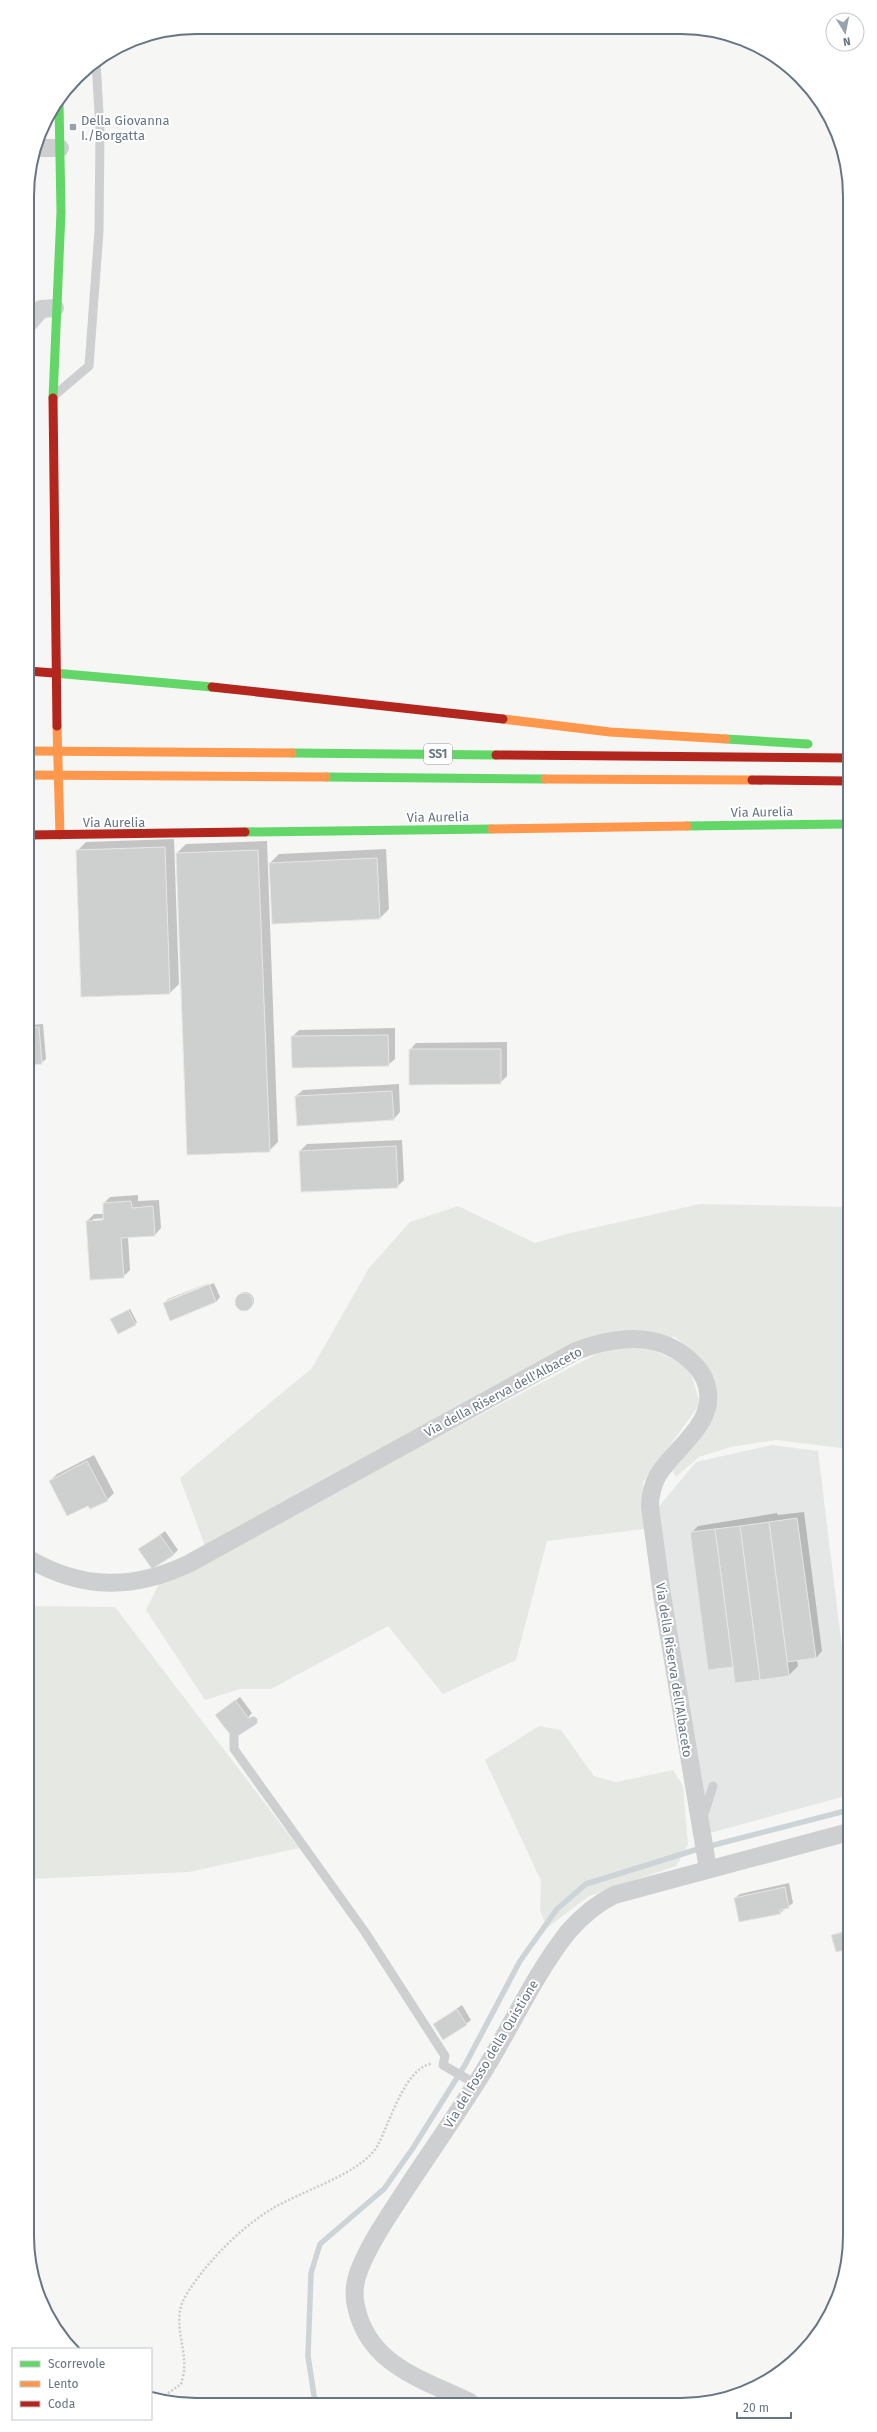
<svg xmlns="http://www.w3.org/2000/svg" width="877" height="2432" font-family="'Fira Sans',sans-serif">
	<rect width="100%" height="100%" fill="#f6f6f5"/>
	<path fill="#e5e6e6" d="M772 1445 818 1451 849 1705V1795L702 1835 651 1516 696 1462Z"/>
	<g fill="#e6e9e3">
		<path d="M700 1204 848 1207 849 1449 776 1440 731 1447 699 1457 676 1477 671 1468 705 1418 701 1359 675 1337 609 1333 205 1546 180 1478 312 1368 369 1268 410 1222 458 1206 535 1243 566 1234Z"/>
		<path d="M646 1347 689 1366 700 1404 643 1482 644 1529 547 1541 516 1660 443 1694 388 1626 271 1689H240L205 1700 146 1610 160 1582 606 1349Z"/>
		<path d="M29 1606 115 1607 299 1848 189 1872 30 1879Z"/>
		<path d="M539 1726 561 1730 594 1776 616 1782 673 1770 683 1786 688 1845 676 1866 589 1896 547 1928 540 1910 541 1881 485 1760Z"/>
	</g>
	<g fill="#0003" fill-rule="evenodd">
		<path d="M174 839 179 984 170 993 77 851 86 842Z"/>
		<path d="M267 841 278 1142 269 1151 177 853 186 844Z"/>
		<path d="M386 849 389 909 380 918 270 863 279 854Z"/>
		<path d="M43 1024 46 1059 41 1063 29 1064V1025Z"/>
		<path d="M395 1028V1059L388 1065 292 1037 299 1030Z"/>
		<path d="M507 1042V1076L500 1083 410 1050 416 1043Z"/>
		<path d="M399 1084 400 1112 394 1119 296 1096 303 1090Z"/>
		<path d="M402 1140 404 1180 397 1187 300 1151 307 1144Z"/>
		<path d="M138 1195V1201L159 1200 161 1228 155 1235 128 1237 130 1270 123 1277 87 1221 94 1214H104V1203L110 1197ZM108 1218 109 1220 93 1221V1219Z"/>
		<path d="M29 1241 32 1303 29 1306Z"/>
		<path d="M213 1281 220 1297 216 1302 164 1304 168 1299ZM213 1281 214 1283 168 1302V1300Z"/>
		<circle cx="245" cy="1301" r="9"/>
		<path d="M130 1309 137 1322 135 1324 113 1318Z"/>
		<path d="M94 1455 114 1493 107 1500 89 1504 50 1481 57 1474Z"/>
		<path d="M804 1512 822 1651 816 1658 797 1660 798 1666 789 1675 734 1666 691 1533 698 1526 777 1513 778 1515Z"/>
		<path d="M165 1531 178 1550 173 1555 140 1549Z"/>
		<path d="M240 1697 252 1713 248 1718 221 1711Z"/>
		<path d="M789 1883 793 1903 780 1913 735 1898 740 1894Z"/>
		<path d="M847 1930 849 1947 836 1951 832 1935Z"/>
		<path d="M462 2005 471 2020 466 2024H434Z"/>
	</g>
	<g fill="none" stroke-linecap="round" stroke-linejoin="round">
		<g stroke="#cdd4d8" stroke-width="5.5">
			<path d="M710 1846 849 1810"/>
			<path d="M315 2402 308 2356 311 2273 320 2244 384 2189 413 2148 465 2065 520 1961 557 1909 586 1884 695 1850"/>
		</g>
	</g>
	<g fill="#ced0d0" stroke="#e6e6e4">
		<path d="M165 847 170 994 81 997 76 850Z"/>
		<path d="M258 850 270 1152 187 1155 176 853Z"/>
		<path d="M377 858 380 919 272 924 269 863Z"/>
		<path d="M39 1027 42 1064 29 1065V1028Z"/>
		<path d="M388 1035 389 1066 292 1068 291 1036Z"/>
		<path d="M409 1049H501V1084L409 1085Z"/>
		<path d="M392 1091 394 1120 297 1126 295 1096Z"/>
		<path d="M396 1146 398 1188 301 1192 299 1151Z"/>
		<path d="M131 1201 132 1208 153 1206 155 1236 121 1238 124 1278 90 1280 86 1221 103 1220V1203Z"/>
		<path d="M209 1284 216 1302 170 1321 163 1303Z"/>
		<circle cx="244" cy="1302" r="9"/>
		<path d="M128 1310 136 1325 118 1334 110 1319Z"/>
		<path d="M87 1461 108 1501 90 1509 88 1506 67 1516 49 1481Z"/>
		<path d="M797 1518 816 1658 787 1662 769 1522Z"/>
		<path d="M769 1522 789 1676 760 1680 740 1526Z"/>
		<path d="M740 1526 760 1680 735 1683 715 1529Z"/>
		<path d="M715 1529 733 1667 708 1670 690 1532Z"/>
		<path d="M160 1535 174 1555 152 1569 138 1549Z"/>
		<path d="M235 1700 249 1719 229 1733 215 1715Z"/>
		<path d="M785 1887 789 1908 780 1910 781 1914 739 1922 734 1898Z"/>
		<path d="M845 1932 849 1949 836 1952 831 1935Z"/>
		<path d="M457 2009 467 2025 443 2040 433 2024Z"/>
	</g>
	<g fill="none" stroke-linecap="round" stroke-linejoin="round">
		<path stroke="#cccccd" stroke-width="2.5" stroke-dasharray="2 2" stroke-linecap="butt" d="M158 2400 181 2384C182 2380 184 2374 184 2370 186 2344 171 2320 186 2295 206 2263 238 2230 270 2210 300 2191 362 2174 378 2145 389 2124 405 2068 431 2064"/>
		<g stroke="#cecfd0" stroke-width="9">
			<path d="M56 394 89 366 99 231 100 130 96 62"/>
			<path d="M253 1721 234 1733V1749L365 1932 445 2056 443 2065 476 2084"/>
			<path d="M703 1817 713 1786"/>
		</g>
		<g stroke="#cecfd0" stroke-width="18">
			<path d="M37 148H60"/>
			<path d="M28 324 41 309 55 308"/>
			<path d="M29 1559C83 1590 134 1590 190 1563L576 1351C607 1339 646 1332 676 1350 689 1358 701 1368 706 1383 719 1422 676 1446 658 1475 652 1486 650 1496 650 1507L662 1595 708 1869"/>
			<path d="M470 2402C422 2379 368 2365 356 2306 353 2293 355 2280 360 2268 372 2239 390 2214 406 2189 429 2154 453 2120 475 2085 508 2035 531 1979 568 1932 581 1917 596 1904 614 1895L849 1832"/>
		</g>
		<g stroke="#63d668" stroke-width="9">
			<path d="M53 398 61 212 59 103"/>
			<path d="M54 673 212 687"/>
			<path d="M726 739 808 744"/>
			<path d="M292 753 496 755"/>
			<path d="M326 777 545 779"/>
			<path d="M687 826 848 824"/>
			<path d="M245 832 492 829"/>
		</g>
		<g stroke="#ff974d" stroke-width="9">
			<path d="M503 719 610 732 726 739"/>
			<path d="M57 726 60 835"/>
			<path d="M28 751 292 753"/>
			<path d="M28 775 326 777"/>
			<path d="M545 779 752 780"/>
			<path d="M492 829 687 826"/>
		</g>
		<g stroke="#b3261e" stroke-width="9">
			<path d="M53 398 57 726"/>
			<path d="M28 671 54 673"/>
			<path d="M212 687 503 719"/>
			<path d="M496 755 848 758"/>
			<path d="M752 780 848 781"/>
			<path d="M28 835 245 832"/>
		</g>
	</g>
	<rect fill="#99a2ac" stroke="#fff" stroke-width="1.5" x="69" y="123" width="8" height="8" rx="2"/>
	<g text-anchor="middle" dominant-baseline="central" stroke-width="4" stroke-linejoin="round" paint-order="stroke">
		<rect fill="#fff" stroke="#959ea9" stroke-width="1" x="424" y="744" width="28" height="20" rx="3"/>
		<g font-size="12" font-weight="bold" fill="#677584">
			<text x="438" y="754">SS1</text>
		</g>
		<g font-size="13" fill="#677584" stroke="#fff" text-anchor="start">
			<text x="81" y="120">Della Giovanna<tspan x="81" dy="15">I./Borgatta</tspan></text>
		</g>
		<g font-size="13" fill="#677584" stroke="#fff">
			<text transform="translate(762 812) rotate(-1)">Via Aurelia</text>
			<text transform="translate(438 817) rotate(-1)">Via Aurelia</text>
			<text x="114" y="822">Via Aurelia</text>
			<text transform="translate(503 1392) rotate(-28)">Via della Riserva dell'Albaceto</text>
			<text transform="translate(674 1670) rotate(81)">Via della Riserva dell'Albaceto</text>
			<text transform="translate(491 2054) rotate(-59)">Via del Fosso della Quistione</text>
		</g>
	</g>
	<path d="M0 0H877V2432H0ZM196 34H681A162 162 0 0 1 843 196V2236A162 162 0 0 1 681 2398H196A162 162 0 0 1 34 2236V196A162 162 0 0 1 196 34Z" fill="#fff" fill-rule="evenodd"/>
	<path fill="none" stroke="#677584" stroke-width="2" d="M196 34H681A162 162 0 0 1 843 196V2236A162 162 0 0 1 681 2398H196A162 162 0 0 1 34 2236V196A162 162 0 0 1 196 34Z"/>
	<rect x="12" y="2348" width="140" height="72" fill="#ffffff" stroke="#c2c8ce"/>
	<rect x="20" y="2361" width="20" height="6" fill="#63d668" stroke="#c2c8ce"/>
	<text x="48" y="2368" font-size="12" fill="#677584">Scorrevole</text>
	<rect x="20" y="2381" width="20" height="6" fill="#ff974d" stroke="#c2c8ce"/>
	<text x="48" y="2388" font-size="12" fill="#677584">Lento</text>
	<rect x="20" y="2401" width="20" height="6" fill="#b3261e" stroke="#c2c8ce"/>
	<text x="48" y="2408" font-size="12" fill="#677584">Coda</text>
	<g transform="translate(845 32) rotate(170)"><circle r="19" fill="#ffffff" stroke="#c2c8ce"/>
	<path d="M0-3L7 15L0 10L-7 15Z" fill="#99a2ac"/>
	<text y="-6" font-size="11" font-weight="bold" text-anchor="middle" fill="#677584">N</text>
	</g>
	<path d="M737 2412v6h54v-6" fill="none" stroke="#677584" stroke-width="2"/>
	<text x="743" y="2412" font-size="12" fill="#677584" stroke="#ffffff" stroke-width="3" paint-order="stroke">20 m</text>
</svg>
